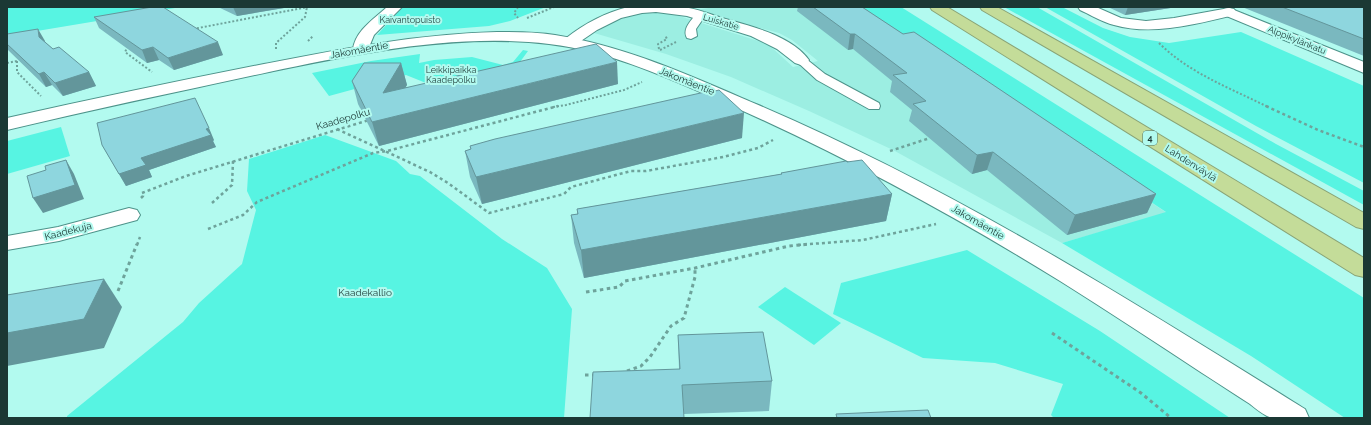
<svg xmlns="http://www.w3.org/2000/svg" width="1371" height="425" font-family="Raleway,sans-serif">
	<rect width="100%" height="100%" fill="#b2faef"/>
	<path fill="#9ceee2" d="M716 7H848L968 81 1167 213 1062 243 893 150 809 111 731 77 666 54 594 33 616 21 639 13 657 12 676 15 768 44 793 67 818 61 792 40 779 33 694 10Z"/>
	<g fill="#57f4e2">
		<path d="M7 7H181L7 36Z"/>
		<path d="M403 7H546L510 21 489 26 377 35Z"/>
		<path d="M848 7H901L1364 298V418H1345L1251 356 1062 243 1166 212 968 81Z"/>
		<path d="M1004 7H1037L1276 144 1364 191V205Z"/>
		<path d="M1045 7H1062L1103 28 1130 37 1169 43 1241 32 1364 86V183L1256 126Z"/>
		<path d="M523 50 528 51 520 62 451 93 406 75 329 96 312 73 371 61 420 54 419 63 434 60 472 57 503 65 513 62Z"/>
		<path d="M61 127 70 156 7 174V141Z"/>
		<path d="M325 135 396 161 410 174 420 176 502 239 547 268 572 309 564 418H67V416L183 322 199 303 242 264 256 210 247 191 249 159Z"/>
		<path d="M967 250 1100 331 1230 418H1054L1051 415 1063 384 995 363 923 358 833 314 841 283Z"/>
		<path d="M785 287 841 323 814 345 758 307Z"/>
	</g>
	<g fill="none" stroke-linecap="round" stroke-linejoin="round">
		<defs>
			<g id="service">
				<path d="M700 13 705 16 696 29 697 36 691 39 687 38C682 29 691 21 696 14Z"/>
				<path d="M801 56 805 58 825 74 879 103 880 106 879 109H869L817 80 795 60 797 58Z"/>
			</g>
			<g id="minor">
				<path d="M387 7H402L374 35 367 52 361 54 355 52 353 49C356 30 374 19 387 7Z"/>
				<path d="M628 7C646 7 666 5 684 7 697 9 710 14 722 18 750 26 791 35 809 60L807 63 801 65 795 63 777 49 751 36 687 16 656 12 642 13 621 18 597 30 575 45 570 47 565 45 562 42 565 39C584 24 604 13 628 7Z"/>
				<path d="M1078 7H1096L1121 18 1146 21 1174 18 1229 8 1234 9 1236 12 1234 15C1196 24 1153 36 1114 25 1102 22 1091 15 1080 10Z"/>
				<path d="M129 208 137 210 140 215 137 220 59 241 7 250V236L58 227Z"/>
			</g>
			<g id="tertiary">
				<path d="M1229 8 1364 62V73L1224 15 1222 12 1224 9Z"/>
				<path d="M497 32C516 32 536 32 555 35 625 46 691 76 756 104 949 186 1127 298 1305 409L1309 418C1297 418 1278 421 1267 416 1261 413 1255 408 1250 404 1234 394 1218 383 1202 373 1155 342 1108 311 1060 281 950 213 841 154 723 102 668 78 610 51 549 44 456 33 361 53 269 72 182 91 94 109 7 130V118C92 99 178 81 264 64 341 49 417 34 497 32Z"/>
			</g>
			<g id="motorway">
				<path d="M930 7H947L1364 258V277L1355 275 932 10Z"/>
				<path d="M980 7H997L1364 213V229L1356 227 982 10Z"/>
			</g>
		</defs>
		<use href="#service" stroke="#4d938a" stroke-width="2"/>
		<use href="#minor" stroke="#4d938a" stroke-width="2"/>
		<use href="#tertiary" stroke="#4d938a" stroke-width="2"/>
		<use href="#motorway" stroke="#89a376" stroke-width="2"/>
		<g stroke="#6ea39b" stroke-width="2" stroke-dasharray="2 2" stroke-linecap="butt">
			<path d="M518 7 514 13 518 18"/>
			<path d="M527 18 554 7"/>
			<path d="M193 29 308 7"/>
			<path d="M308 41 313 36"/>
			<path d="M1159 43C1189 73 1230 88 1268 107"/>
			<path d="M128 46 125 52 152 72"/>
			<path d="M276 49V43L305 17 307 7"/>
			<path d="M659 49 658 44 667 39 665 35"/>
			<path d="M660 50 676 42"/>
			<path d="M17 61V72L41 96"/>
			<path d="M7 63 17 61"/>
			<path d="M553 107 566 105 624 90 642 82"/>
		</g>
		<g stroke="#6ea39b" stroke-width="2.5" stroke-dasharray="3 3" stroke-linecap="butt">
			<path d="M1266 106 1318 130 1364 147"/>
			<path d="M337 129 430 172 448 183 489 213 564 194 571 187 631 171H646L723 157 758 148 773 140"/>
			<path d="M890 151 930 138"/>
			<path d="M141 198 143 196 142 193 186 176 369 120"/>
			<path d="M212 203 232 185 233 161"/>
			<path d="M208 229 243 215 257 202 373 153 387 151 558 106"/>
			<path d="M137 245 140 237"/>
			<path d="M798 245 863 240 936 224"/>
		</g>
		<g stroke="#6ea39b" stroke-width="3" stroke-dasharray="3.5 3.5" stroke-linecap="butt">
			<path d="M118 291 137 244"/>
			<path d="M586 292 619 287 625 281 695 268 789 246 810 244"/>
			<path d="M1052 333 1141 393 1171 418"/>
			<path d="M627 371 641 366 650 357 671 326 684 318 695 277V268"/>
			<path d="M585 375H596"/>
		</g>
		<use href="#service" fill="#fff" fill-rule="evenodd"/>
		<use href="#minor" fill="#fff" fill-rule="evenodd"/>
		<use href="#tertiary" fill="#fff" fill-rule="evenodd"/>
		<use href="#motorway" fill="#c4dc99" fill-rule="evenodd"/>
	</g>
	<g fill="#7ab8bf">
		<path d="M218 7H290L237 16Z"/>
		<path d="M798 7H862L903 34 1156 194 1147 213 1067 235 987 170 972 174 909 121 912 110 890 92 892 81 853 49 848 50 797 11Z"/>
		<path d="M1108 7H1177L1125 15Z"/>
		<path d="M1242 7H1364V56Z"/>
		<path d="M94 17 223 55 174 70 159 60 147 63 99 28Z"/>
		<path d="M7 34 45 42 53 49 89 72 96 86 63 96 52 85 46 87 7 49Z"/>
		<path d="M401 63 407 85 405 87 618 84 379 146 358 104 352 81Z"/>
		<path d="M742 138 482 204 470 177 465 151 471 150 470 146Z"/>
		<path d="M214 140 213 141 216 147 149 170 152 177 126 186 102 145Z"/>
		<path d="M847 162 892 194 886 221 584 278 574 243 571 215 577 214V209L781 174V173Z"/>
		<path d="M678 335 772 381 769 411 684 414 679 369Z"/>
	</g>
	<g fill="#63969b">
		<path d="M233 7H290L237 16Z"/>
		<path d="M1128 7H1177L1125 15Z"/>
		<path d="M38 29 45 41 46 49 39 37Z"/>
		<path d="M850 34H855L853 49 848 50Z"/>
		<path d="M218 42 223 55 174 70 168 58Z"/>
		<path d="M153 47 159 60 147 63 142 50Z"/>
		<path d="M617 62 618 84 379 146 372 122Z"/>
		<path d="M401 63 407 85 389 116 383 93Z"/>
		<path d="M44 72 52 85 46 87 39 74Z"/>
		<path d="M89 72 96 86 63 96 55 83Z"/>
		<path d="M744 113 742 138 482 204 476 177Z"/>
		<path d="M209 128 214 140 213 141 216 147 149 170 152 177 126 186 119 174 141 158Z"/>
		<path d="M993 152 987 170 972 174 977 155Z"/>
		<path d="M66 160 74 174 84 199 43 213 33 198Z"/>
		<path d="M892 194 886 221 584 278 581 250Z"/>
		<path d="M1156 194 1147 213 1067 235 1075 215Z"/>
		<path d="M104 279 122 307 104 348 7 366V333Z"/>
	</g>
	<g fill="#8ed6de" stroke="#63969b">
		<path d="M152 7H163L218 42 168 58 153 47 142 50 94 17Z"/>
		<path d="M813 7H862L903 34 914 32 1156 194 1075 215 993 152 977 155 913 104 926 101 893 75 907 73 855 34H850Z"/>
		<path d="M1282 7H1364V39Z"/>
		<path d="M38 29 39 37 53 49 59 47 89 72 55 83 44 72 39 74 7 44V34Z"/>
		<path d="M596 44 617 62 372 122 352 81 364 63H401L383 93Z"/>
		<path d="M719 90 744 113 476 177 465 151 471 149 470 146 495 139 705 92 707 93Z"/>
		<path d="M195 98 209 128 206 129 211 135 141 158 146 165 119 174 102 145 97 123Z"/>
		<path d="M66 160 75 185 33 198 27 176 46 170 45 166Z"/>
		<path d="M862 160 892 194 581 250 571 215 578 214 577 209 782 174 781 173 846 161 847 162Z"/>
		<path d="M104 279 84 319 7 333V295Z"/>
		<path d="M763 332 772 381 682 385 684 418H590L593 372 680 369 678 335Z"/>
		<path d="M928 410 931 418H837L836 414Z"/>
	</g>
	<g text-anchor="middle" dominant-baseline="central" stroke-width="4" stroke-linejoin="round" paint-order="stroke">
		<g font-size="9" fill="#284844" stroke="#b2faef">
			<text x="410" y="20">Kaivantopuisto</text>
			<text x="451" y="70">Leikkipaikka<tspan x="451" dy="10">Kaadepolku</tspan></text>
		</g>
		<g font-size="9" fill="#1b3834" stroke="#b2faef">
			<text transform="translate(721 22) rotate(16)">Luiskatie</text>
			<text transform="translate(1297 40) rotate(22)">Alppikylänkatu</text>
		</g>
		<rect fill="#b2faef" stroke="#48726c" stroke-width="1" x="1143" y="131" width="14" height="14" rx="3"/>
		<g font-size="9" font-weight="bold" fill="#1b3834">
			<text x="1150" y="138">4</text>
		</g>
		<g font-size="10" fill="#1b3834" stroke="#b2faef">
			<text transform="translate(359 50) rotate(-10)">Jakomäentie</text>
			<text transform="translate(687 81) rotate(22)">Jakomäentie</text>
			<text transform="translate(343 119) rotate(-16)">Kaadepolku</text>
			<text transform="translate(1191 163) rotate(32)">Lahdenväylä</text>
			<text transform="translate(978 222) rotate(30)">Jakomäentie</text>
			<text transform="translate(68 231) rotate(-14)">Kaadekuja</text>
		</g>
		<g font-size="10" fill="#284844" stroke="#b2faef">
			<text x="365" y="292">Kaadekallio</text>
		</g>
	</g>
	<rect width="1371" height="425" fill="none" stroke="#1b3834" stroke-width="16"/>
</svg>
